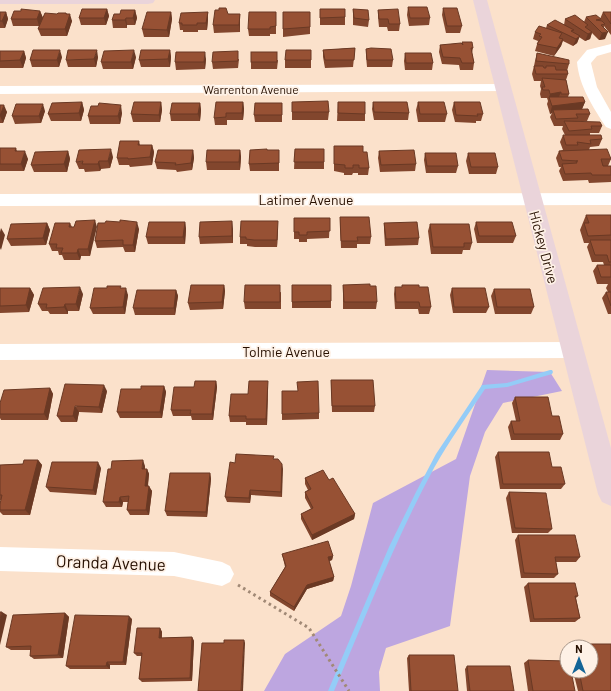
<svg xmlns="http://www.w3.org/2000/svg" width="611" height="691" font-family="Barlow,sans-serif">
	<rect width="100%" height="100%" fill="#fbe1cb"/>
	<path fill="#bda6e0" d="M487 370 550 372 562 391 503 403 485 432 470 476 450 626 386 648 379 672 380 691H264L285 654 341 616 351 586 373 503 456 459Z"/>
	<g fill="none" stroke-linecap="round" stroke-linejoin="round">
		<path fill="#94ccf7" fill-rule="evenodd" d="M550 370H552L553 372 552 374 507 387 485 389C468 415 449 441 434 468 395 540 366 616 334 691H328L389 547 416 492 436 454 482 385 507 383Z"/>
		<path stroke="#a18976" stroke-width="3" stroke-dasharray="2.5 3.5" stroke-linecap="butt" d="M238 585 309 628 349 691"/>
		<g fill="#fff" fill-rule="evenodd">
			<path d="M611 44V52L597 56 591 63 597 87 611 112V129L606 127C593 107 579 86 577 62L587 50Z"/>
			<path d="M502 84 507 85 509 88 507 91 0 94V86Z"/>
			<path d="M611 193V205L0 206V194Z"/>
			<path d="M573 342 580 344 583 350 580 356 573 358 0 360V344Z"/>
			<path d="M0 547 174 552 222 562 230 566 234 574 230 582 222 586 174 576 0 571Z"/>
		</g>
		<g fill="#ead4da" fill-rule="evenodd">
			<path d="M0 0H155L153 3 148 4H0Z"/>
			<path d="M473 0H487L611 448V506L602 502 598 494Z"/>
		</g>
	</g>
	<g fill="#82462d">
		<path d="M408 7 430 18 429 25 409 26 407 15Z"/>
		<path d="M443 8 462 26 460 33H446L442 15Z"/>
		<path d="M107 9 109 16 106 25H81L79 18Z"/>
		<path d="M320 9 345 17V25H320Z"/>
		<path d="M353 9 369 20 368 27 353 25Z"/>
		<path d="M135 10 137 18 135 25H127V28H113L112 20 120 14Z"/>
		<path d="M378 10 400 24 399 31H388L387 27H379L378 17Z"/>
		<path d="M40 11 43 18 66 13 72 21 67 36H41L38 29 39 26H13L11 19Z"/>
		<path d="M0 12H6L8 19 5 28H0Z"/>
		<path d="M171 12 172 19 169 37H144L142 29Z"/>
		<path d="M208 12V19L207 30H198V32H183V30H180L179 23Z"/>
		<path d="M276 12V34H270V36H249L248 29Z"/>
		<path d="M310 12V34L283 37V29Z"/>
		<path d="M603 12H611V35L604 26V27L605 39 599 40 592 33 590 39 585 41 579 37 577 43 573 46 563 41 561 46 554 56 535 51 538 41 533 39 535 32 546 28 547 25H564L565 19 584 22 586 17 600 19Z"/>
		<path d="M228 14H240V32L214 33 213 25Z"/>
		<path d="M462 42 473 48 472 53 474 63 473 70H460L459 65 442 64 439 52 440 45 462 44Z"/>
		<path d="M355 48 353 67 325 68 323 57V50Z"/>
		<path d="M366 49 393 60 392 67H367L366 56Z"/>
		<path d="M170 50 171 57 170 67H141L139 60Z"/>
		<path d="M311 50V68H285V60Z"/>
		<path d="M0 51H24L26 58 23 68H0Z"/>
		<path d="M405 53 433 63 432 70H405L404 61Z"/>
		<path d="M537 53 569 64 567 71 568 74 566 80 569 94 568 97 585 102 582 109 590 114 587 121H576L602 126 599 133H590V135L602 139 599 146 590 147 589 150 611 159 608 166H611V182L589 183 588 180 563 181 559 171 561 167H559L556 158 559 151 563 150 560 142 563 135H565L562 129 563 126H554L550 117 552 113 550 114 547 104 548 101 547 98H541L540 94 541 89 540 86 541 81H534L532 74 534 66 535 61Z"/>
		<path d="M62 57 59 67H32L30 60Z"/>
		<path d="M98 57 96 67H68L66 60Z"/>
		<path d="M136 57 133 69H103L101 62Z"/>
		<path d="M206 59 205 69 176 70 175 62Z"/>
		<path d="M239 59 238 68 213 69 212 62Z"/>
		<path d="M278 60 277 69H251V62Z"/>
		<path d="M82 102 84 110 81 121H51L48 114Z"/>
		<path d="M161 102 162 110 160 122H133L131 114Z"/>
		<path d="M243 102 244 109 243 120H227V125H215L214 118Z"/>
		<path d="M292 102 329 112 328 120H292Z"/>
		<path d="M338 102 365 114V121H337Z"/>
		<path d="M373 102 409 113 408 120H374L372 109Z"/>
		<path d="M418 102 447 114 445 122H418L416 110Z"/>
		<path d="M454 102 483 114 481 121H476V123L455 122 452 110Z"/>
		<path d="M200 103 201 110 200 121H171L170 114Z"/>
		<path d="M282 103V122H255L254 115Z"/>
		<path d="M0 105 7 112 3 123H0Z"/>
		<path d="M45 111 41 123 15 124 12 116Z"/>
		<path d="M122 113 120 124H90L88 116Z"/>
		<path d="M139 141 140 145H152L154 152 152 165 130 167 129 165H119L117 158Z"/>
		<path d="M334 146 363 152 369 168 368 175H358V173H353L352 175H344V173L334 171Z"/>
		<path d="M0 148H16L17 151 28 159 24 171H0Z"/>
		<path d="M295 149H324V169H294Z"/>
		<path d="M193 150 194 158 192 170 177 172 176 170 157 169 155 162Z"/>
		<path d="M240 150 241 157 240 170H207L206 162Z"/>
		<path d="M267 150 279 158V171H250L249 164Z"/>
		<path d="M68 151 70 159 67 172H34L31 165Z"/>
		<path d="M379 151 416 164 415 171 380 172 378 158Z"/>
		<path d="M425 153 458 166 456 173H426L424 160Z"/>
		<path d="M468 153 498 167 496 174H469L466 161Z"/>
		<path d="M113 157 110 168 101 169 100 171 85 172 84 169H79L76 162Z"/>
		<path d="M586 215H611V314H608L602 298 606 292H608L606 288 608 284H597L593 271 597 265H604L603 262H592L587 247 589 243H584L580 230Z"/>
		<path d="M340 217 371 237 370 244H357V248H341L340 224Z"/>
		<path d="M330 218 329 238 307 239V242H299V239H294V232Z"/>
		<path d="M95 220 90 256H81L80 260H64L62 255H59L58 251H52L49 244 70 223 72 227H74Z"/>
		<path d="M120 222 139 229 135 252H125L123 247 97 248 95 241 105 223Z"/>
		<path d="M185 222 186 229 185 244H148L146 237Z"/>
		<path d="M476 222 516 236 513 243H477L474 229Z"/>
		<path d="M47 223 50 230 46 245 11 246 7 239Z"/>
		<path d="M384 223 419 238 418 245 385 246 384 230Z"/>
		<path d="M430 224 472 243 470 250H463L462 254H431L428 231Z"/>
		<path d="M233 229V243L200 244 199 237Z"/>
		<path d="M278 229 277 247H255L247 246V244H240V237Z"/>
		<path d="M224 285 225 291 223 309 190 310 188 303Z"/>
		<path d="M292 285 331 301V308H292Z"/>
		<path d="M343 285 370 286 377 302 376 309H343Z"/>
		<path d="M402 285 419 287 431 307 429 314H419L418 309H395L394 294 395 287H402Z"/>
		<path d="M0 288H30L34 295 29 312 0 313Z"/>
		<path d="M121 288 128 295 125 314H93L90 308Z"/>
		<path d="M452 288 489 307 486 313H453L450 295Z"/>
		<path d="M494 289 534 307 531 314H495L491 296Z"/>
		<path d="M176 290 178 296 175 315H135L133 308Z"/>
		<path d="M281 292V309H245L244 302Z"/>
		<path d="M83 294 79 311H68V314H50L48 311H42L38 304Z"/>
		<path d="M331 380 375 406 374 412H332Z"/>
		<path d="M216 381 217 387 213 420H192L191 416H173L171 410Z"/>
		<path d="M164 386 166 392 162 418H120L117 412 141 389Z"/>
		<path d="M268 387 267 425H246V422H230L229 416 248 394Z"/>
		<path d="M50 388 53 394 48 420H1L0 418V403Z"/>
		<path d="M107 391 102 413 79 412 77 422H61L57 416Z"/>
		<path d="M515 397 552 416 563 434 560 440H511L508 427 511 421H516L512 403Z"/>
		<path d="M319 413V419L282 420V414Z"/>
		<path d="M498 452 565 484 561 489H500L495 457Z"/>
		<path d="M274 459 282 464V497L251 495 250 503 227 502 225 497 235 463Z"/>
		<path d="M38 460 42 465 30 515H3L0 512V504L1 500H0V465L23 464Z"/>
		<path d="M145 466V469H147L149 474 148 486 152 491 149 515H130L127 510 128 502H123L122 507H106L103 502Z"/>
		<path d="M101 468 96 495 50 492 46 487Z"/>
		<path d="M210 473 211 479 207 517 167 516 165 511Z"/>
		<path d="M305 478 329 480 355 514 354 519 312 540 301 519V514L311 509 305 498V492L308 490 305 484Z"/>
		<path d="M509 492 552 529 548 533H512L506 498Z"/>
		<path d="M518 535 580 557 576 562H556L558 574 554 578H521L515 540Z"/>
		<path d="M282 554 333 556 332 560 329 561 334 577 333 581 307 589 294 611 270 596V592L285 567 283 558Z"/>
		<path d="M528 583 578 596 576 598 580 618 575 622H530L524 587Z"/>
		<path d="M65 613 69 617 63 658 34 659 30 656 31 650H11L6 647Z"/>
		<path d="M132 619 126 665H110V669H70L66 666Z"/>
		<path d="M160 628 162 632V638L192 637 194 641 192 681 142 682 139 679 142 656H137L134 653Z"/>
		<path d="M585 644H611V691H578L573 671H591V647H581Z"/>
		<path d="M409 655 458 691H409L407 658Z"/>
		<path d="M528 660 575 691H528L524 663Z"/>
		<path d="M467 666 514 691H467L465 669Z"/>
	</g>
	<g fill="#6a3924">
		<path d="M107 9 109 16 106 25 104 18Z"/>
		<path d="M135 10 137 18 135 25 133 18Z"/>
		<path d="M40 11 43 18 39 26 37 19Z"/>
		<path d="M6 12 8 19 5 28 2 21Z"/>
		<path d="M171 12 172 19 169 37 167 30Z"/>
		<path d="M208 12V19L207 30 206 23Z"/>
		<path d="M66 13 68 19 70 14 72 21 67 36 65 29Z"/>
		<path d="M240 14V32L239 25Z"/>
		<path d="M126 18 127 25V28L125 20Z"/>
		<path d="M592 32 590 39 585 41 588 34Z"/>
		<path d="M608 32 605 39 599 40 602 33Z"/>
		<path d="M580 36 577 43 573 46 576 39Z"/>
		<path d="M563 39 561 46 554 56 557 48Z"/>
		<path d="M60 50 62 57 59 67 57 60Z"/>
		<path d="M97 50 98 57 96 67 94 59Z"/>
		<path d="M134 50 136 57 133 69 131 62Z"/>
		<path d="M170 50 171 57 170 67 168 59Z"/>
		<path d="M24 51 26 58 23 68 20 60Z"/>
		<path d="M205 52 206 59 205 69 204 62Z"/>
		<path d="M561 92 558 99 549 97 548 101 550 94Z"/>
		<path d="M82 102 84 110 81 121 79 113Z"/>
		<path d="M161 102 162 110 160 122 159 115Z"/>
		<path d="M243 102 244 109 243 120 242 113Z"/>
		<path d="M585 102 582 109 553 110 552 113 550 114 552 106Z"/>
		<path d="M200 103 201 110 200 121 198 114Z"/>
		<path d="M43 104 45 111 41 123 39 116Z"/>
		<path d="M4 105 7 112 3 123 0 116Z"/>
		<path d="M121 105 122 113 120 124 118 116Z"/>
		<path d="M152 145 154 152 152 165 150 157Z"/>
		<path d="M111 149 113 157 110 168 108 161Z"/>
		<path d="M193 150 194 158 192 170 191 163Z"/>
		<path d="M240 150 241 157 240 170 239 162Z"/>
		<path d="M25 151 28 159 24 171 21 164Z"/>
		<path d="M68 151 70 159 67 172 64 164Z"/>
		<path d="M99 161 101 169 100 171 98 164Z"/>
		<path d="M95 220 97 227 90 256 88 249Z"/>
		<path d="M232 221 233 229V243L232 236Z"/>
		<path d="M278 221V229L277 247V240Z"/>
		<path d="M137 222 139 229 135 252 133 245Z"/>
		<path d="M185 222 186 229 185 244 183 237Z"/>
		<path d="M47 223 50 230 46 245 43 238Z"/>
		<path d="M1 228 5 235 1 250 0 248V232Z"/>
		<path d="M78 249 81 256 80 260 77 253Z"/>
		<path d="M224 285 225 291 223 309 222 302Z"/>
		<path d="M80 287 83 294 79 311 76 304Z"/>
		<path d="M30 288 34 295 29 312 26 305Z"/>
		<path d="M126 288 128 295 125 314 123 307Z"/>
		<path d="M176 290 178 296 175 315 174 308Z"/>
		<path d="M65 304 68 311V314L64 307Z"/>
		<path d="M216 381 217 387 213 420 212 414Z"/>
		<path d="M268 381V387L267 425 266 419Z"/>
		<path d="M104 385 107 391 102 413 99 407Z"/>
		<path d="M164 386 166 392 162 418 160 412Z"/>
		<path d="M50 388 53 394 48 420 44 414Z"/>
		<path d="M75 406 79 412 77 422 73 416Z"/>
		<path d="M38 460 42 465 30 515 25 510Z"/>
		<path d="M143 460 145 466 144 474 142 469Z"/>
		<path d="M98 462 101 468 96 495 93 490Z"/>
		<path d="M282 464 283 469 282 497 281 492Z"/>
		<path d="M147 469 149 474 147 491 145 486Z"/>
		<path d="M210 473 211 479 207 517 206 512Z"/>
		<path d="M149 486 152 491 149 515 146 510Z"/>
		<path d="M250 490 251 495 250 503 249 498Z"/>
		<path d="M120 497 123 502 122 507 119 502Z"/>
		<path d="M355 514 354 519 312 540V535Z"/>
		<path d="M333 556 332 560 327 562 328 557Z"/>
		<path d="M334 577 333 581 307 589 294 611V607L307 585Z"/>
		<path d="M2 612 7 615 0 645V619Z"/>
		<path d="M65 613 69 617 63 658 58 655Z"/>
		<path d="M129 616 132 619 126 665 123 662Z"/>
		<path d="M160 628 162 632 161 641 159 638Z"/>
		<path d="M192 637 194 641 192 681 190 678Z"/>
		<path d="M244 640 245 643 243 691H241Z"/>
		<path d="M107 662 110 665V669L106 666Z"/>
	</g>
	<g fill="#975134" stroke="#6a3924">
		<path d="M408 7H427L430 18H410Z"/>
		<path d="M219 8H226L228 14H240L239 25H213L215 10H219Z"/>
		<path d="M443 8H457L462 26H447Z"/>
		<path d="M21 9 40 11 37 19H11L14 11H21Z"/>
		<path d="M82 9H107L104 18H79Z"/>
		<path d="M320 9H345V17L320 18Z"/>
		<path d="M353 9 368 10 369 20 354 18Z"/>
		<path d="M398 9 400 24H389L388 19H379L378 10Z"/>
		<path d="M121 10H135L133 18H126L125 20H112L114 14H120Z"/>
		<path d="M0 12H6L2 21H0Z"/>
		<path d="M147 12H171L167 30 142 29Z"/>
		<path d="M208 12 206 23H197V25H182V23H179L181 13Z"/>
		<path d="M249 12H276V26L270 27V29H248Z"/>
		<path d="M283 12H310V27L283 29Z"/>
		<path d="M603 12H611V24Z"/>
		<path d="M45 13 57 14 58 13H66V14H70L65 29H38Z"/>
		<path d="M575 15 588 25 585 27 592 32 588 34 565 19Z"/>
		<path d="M596 15 601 19 596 20 602 21 605 24 601 25 608 32 602 33 586 17Z"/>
		<path d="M555 20 574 30 571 31 580 36 576 39 547 25Z"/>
		<path d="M539 26 562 33 559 38 563 39 557 48 537 44 542 37 539 36 541 34 535 32Z"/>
		<path d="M462 42H472L473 48H471L474 63H462L460 58 443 57 440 45 461 43 463 45Z"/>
		<path d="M355 48 354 60H325L323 50Z"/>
		<path d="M371 48 391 49 393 60H367L366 49Z"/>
		<path d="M33 50H60L57 60H30Z"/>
		<path d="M68 50H97L94 59 66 60Z"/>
		<path d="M134 50 131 62H101L104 51Z"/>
		<path d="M141 50H170L168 59 139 60Z"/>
		<path d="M286 50H311V60H285Z"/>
		<path d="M0 51H24L20 60 0 61Z"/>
		<path d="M238 51V61L212 62 213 52Z"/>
		<path d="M176 52H205L204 62H175Z"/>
		<rect x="251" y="52" width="26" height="10"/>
		<path d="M405 53H431L433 63H406Z"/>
		<path d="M537 53 569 60V64L536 61Z"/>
		<path d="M534 66H543L544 68H546V66H555L556 70H567L568 74H536Z"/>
		<path d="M542 78 566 80 569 94H561V92L550 94 549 90H543L542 87H545Z"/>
		<path d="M549 97H583L585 102 552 106Z"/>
		<path d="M328 101 329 112H292V102Z"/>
		<path d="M82 102 79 113 48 114 52 103Z"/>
		<path d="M134 102H161L159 115 131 114Z"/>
		<path d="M216 102H243L242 113H226V117L214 118Z"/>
		<path d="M338 102H365V114L338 113Z"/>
		<path d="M373 102H407L409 113 374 112Z"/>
		<path d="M418 102H444L447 114H420Z"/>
		<path d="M454 102H480L483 114H477L478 116 456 115Z"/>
		<path d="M99 103 121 105 118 116H88L91 106H98Z"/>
		<path d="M172 103H200L198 114H170Z"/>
		<path d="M255 103H282V115H254Z"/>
		<path d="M16 104H43L39 116H12Z"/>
		<path d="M0 105H4L0 116Z"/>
		<path d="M588 109 590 114H576L578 118 556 119 553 110Z"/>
		<path d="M564 121 600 122 602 126H591L592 129 569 131Z"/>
		<path d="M563 135H601L602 139 590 140 591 144 577 142 578 145H566Z"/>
		<path d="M120 141H139L138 145H152L150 157 128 159V158H117Z"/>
		<path d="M334 146H363V152H367L369 168H359V165H353V168H345V165L334 164Z"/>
		<path d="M0 148H16L15 151H25L21 164H0Z"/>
		<path d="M111 149 108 161H99L98 164H82L83 161 76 162 79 150Z"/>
		<path d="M267 149V150H279V163L249 164 250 150Z"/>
		<path d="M295 149H324V162H294Z"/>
		<path d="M607 149 611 159H601L603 166H611V175H592L591 173 565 174 562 164 577 163 576 161H578L562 160 559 151Z"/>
		<path d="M158 150H193L191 163 175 165 176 163 155 162Z"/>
		<path d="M207 150H240L239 162H206Z"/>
		<path d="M414 150 416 164 381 165 379 151Z"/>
		<path d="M68 151 64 164 31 165 35 152Z"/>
		<path d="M425 153H456L458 166H427Z"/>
		<path d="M468 153H495L498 167H471Z"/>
		<path d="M586 215H611V235L588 236 584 223H589Z"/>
		<path d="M340 217H369L371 237H357L358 241H341Z"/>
		<path d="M294 218H330V231L307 232V235H299V232H294Z"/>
		<path d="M95 220 88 249H78L77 253H61L63 248H56L57 244H49L55 223H70L69 227H74L76 221Z"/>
		<path d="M120 220 137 222 133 245H123V240L95 241 98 223H105L106 221 120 222Z"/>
		<path d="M232 221V236L199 237 200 222Z"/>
		<path d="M241 221H278L277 240H254L246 239V237H240Z"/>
		<path d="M149 222H185L183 237H146Z"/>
		<path d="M417 222 419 238 386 239 384 223Z"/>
		<path d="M476 222H512L516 236H479Z"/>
		<path d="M47 223 43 238 7 239 11 224Z"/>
		<path d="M430 224H469L472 243H464V247H433Z"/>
		<path d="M590 240H611V262H609L607 255H595Z"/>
		<path d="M597 265H611V277H601Z"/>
		<path d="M370 284V286H376L377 302H344L343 285Z"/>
		<path d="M191 285H224L222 302 188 303Z"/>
		<path d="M245 285H280V302H244Z"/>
		<path d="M292 285H331V301L292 302Z"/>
		<path d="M402 285H419V287H428L431 307H420L419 302H396L395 287H402Z"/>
		<path d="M107 286H121L120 288H126L123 307 90 308 94 288H107Z"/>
		<path d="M80 287 76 304H65L64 307 46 308 47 304H38L43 288Z"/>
		<path d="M0 288H30L26 305 0 306Z"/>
		<path d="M452 288H485L489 307H454Z"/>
		<path d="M494 289H530L534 307H497Z"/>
		<path d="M137 290H176L174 308H133Z"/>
		<path d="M606 292H611V306Z"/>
		<path d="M331 380H373L375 406H332Z"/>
		<path d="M195 381H216L212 414H190L191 410H171L174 387H194Z"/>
		<path d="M249 381H268L266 419H246V416H229L231 394H248Z"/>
		<path d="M318 381 319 413 282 414V391H298L297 382Z"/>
		<path d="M65 384 104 385 99 407 75 406 73 416H57Z"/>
		<path d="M141 386H164L160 412H117L121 389H141Z"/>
		<path d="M50 388 44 414H0V403L4 390Z"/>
		<path d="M515 397H548L552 416H559L563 434H514L511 421H520Z"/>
		<path d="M498 452H549L552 467H561L565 484H503Z"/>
		<path d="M236 454 274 456 273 459H278L282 464 281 492 250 490 249 498 225 497 230 462 235 463Z"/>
		<path d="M24 460H38L25 510H0V504L2 495H0V465L23 464Z"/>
		<path d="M143 460 142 469H147L145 486H149L146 510H127L129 496 120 497 119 502H103L108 469H111L112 461Z"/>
		<path d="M52 462H98L93 490 46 487Z"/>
		<path d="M323 470 329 480 333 478 355 514 312 535 301 514 313 508 305 492 311 489 305 478Z"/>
		<path d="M170 473H210L206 512 165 511Z"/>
		<path d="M509 492 546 493 552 529 515 528Z"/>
		<path d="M518 535H575L580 557H555L558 574 524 573Z"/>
		<path d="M328 541 333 556 328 557 334 577 307 585 294 607 270 592 286 566 282 554Z"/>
		<path d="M528 583H575L578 596H575L580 618 534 619Z"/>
		<path d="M0 612H2L0 619Z"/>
		<path d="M65 613 58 655 30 656 31 646 6 647 13 615Z"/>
		<path d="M75 615 129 616 123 662H107L106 666H66Z"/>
		<path d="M137 628H160L159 638 192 637 190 678 139 679 142 653H134Z"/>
		<path d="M224 640H244L241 691H198L202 643H224Z"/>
		<path d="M585 644H611V691H583L579 671H591V647H586Z"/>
		<path d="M409 655H454L458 691H411Z"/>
		<path d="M528 660 567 661V671H571L575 691H533Z"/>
		<path d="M467 666H510L514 691H470Z"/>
	</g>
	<g text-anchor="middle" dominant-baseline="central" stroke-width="3.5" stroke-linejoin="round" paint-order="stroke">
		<g font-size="12" fill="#260f00" stroke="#fef1e6">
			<text x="251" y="89">Warrenton Avenue</text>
		</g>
		<g font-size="14" fill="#260f00" stroke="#fef1e6">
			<text x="306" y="199">Latimer Avenue</text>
			<text transform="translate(544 247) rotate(75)">Hickey Drive</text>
			<text x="286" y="351">Tolmie Avenue</text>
		</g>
		<g font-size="17" fill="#260f00" stroke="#fef1e6">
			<text transform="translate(111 562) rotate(2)">Oranda Avenue</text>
		</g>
	</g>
	<g transform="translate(579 659)"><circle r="19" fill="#fef1e6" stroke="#a8978a"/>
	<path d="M0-3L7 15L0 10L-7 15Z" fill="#146597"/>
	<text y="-6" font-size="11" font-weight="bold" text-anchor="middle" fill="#260f00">N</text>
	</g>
</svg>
